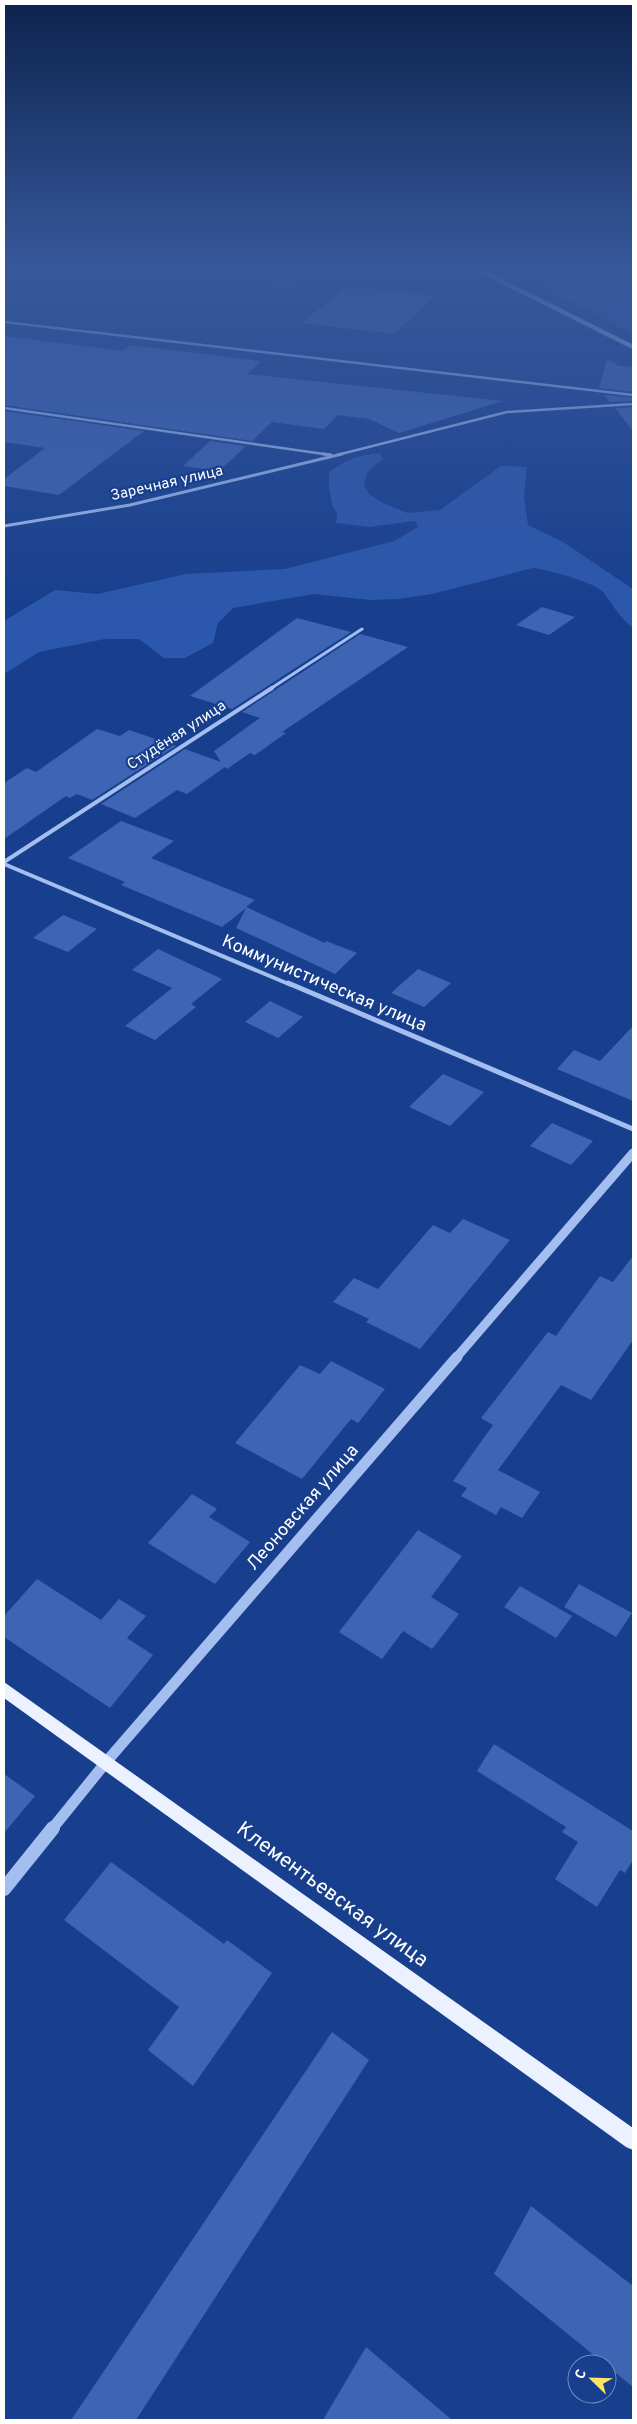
<svg xmlns="http://www.w3.org/2000/svg" width="637" height="2424" font-family="Overpass,sans-serif">
	<rect width="100%" height="100%" fill="#183f8e"/>
	<g fill="#2b57ac">
		<path d="M238 269H347L285 288 267 283Z"/>
		<path d="M526 269H576L633 280V334L553 292 540 278Z"/>
		<path d="M380 453 383 460C370 467 366 472 364 486L370 495 385 504 408 513 440 510 501 466 527 467 524 497 528 525 563 542 633 589V628C620 618 613 605 603 592 596 583 546 569 533 568L432 594 398 599 371 600 314 594 233 608 218 623 213 643 185 658H164L139 639H105L39 652 4 674V621L55 590 97 594 186 574 285 569 394 541 418 527 415 521 369 527 336 523 337 514 332 504 329 487V472C345 460 359 455 380 453Z"/>
	</g>
	<g fill="#3d65b4">
		<path d="M347 286 435 296 394 334 302 323Z"/>
		<path d="M4 336 122 351 130 345 261 361 247 374 503 401 399 433 369 419 338 415 324 429 272 422 252 441 4 405Z"/>
		<path d="M607 359 619 366 633 367V392L599 388Z"/>
		<path d="M604 395 633 398V401L610 402Z"/>
		<path d="M633 407V431L615 408Z"/>
		<path d="M4 411 144 431 59 495 4 486V479L45 448 4 442Z"/>
		<path d="M210 441 246 446 219 471 183 466Z"/>
		<path d="M542 607 575 617 549 635 516 625Z"/>
		<path d="M297 618 351 632 232 709 190 696Z"/>
		<path d="M360 634 408 647 282 732 286 733 255 755 250 753 227 769 225 767 187 794 177 790 135 818 101 804 185 749 221 762 214 751 260 718 242 712Z"/>
		<path d="M97 729 120 736 129 730 176 746 92 800 77 794 70 798 66 796 4 839V783L27 768 36 772Z"/>
		<path d="M121 821 174 841 151 858 255 900 246 907 325 943 326 941 357 953 335 974 236 928 246 908 222 927 121 885 125 882 68 858Z"/>
		<path d="M63 915 97 929 68 952 33 938Z"/>
		<path d="M158 949 222 979 191 1004 196 1007 155 1040 125 1026 172 988 132 970Z"/>
		<path d="M418 969 451 983 424 1007 391 993Z"/>
		<path d="M270 1001 303 1017 278 1038 245 1022Z"/>
		<path d="M633 1026V1101L557 1069 574 1050 600 1061Z"/>
		<path d="M443 1074 484 1092 450 1126 409 1107Z"/>
		<path d="M552 1123 593 1141 571 1165 530 1146Z"/>
		<path d="M463 1219 510 1240 420 1349 366 1322 369 1319 333 1302 354 1278 378 1289 433 1225 450 1233Z"/>
		<path d="M633 1256V1340L591 1400 561 1385 498 1470 540 1492 522 1518 501 1507 496 1515 461 1496 467 1488 453 1481 493 1425 481 1418 548 1332 556 1336 600 1276 613 1282Z"/>
		<path d="M331 1361 385 1389 358 1423 351 1419 302 1479 235 1443 300 1365 320 1374Z"/>
		<path d="M192 1494 217 1509 209 1517 250 1542 215 1584 148 1543Z"/>
		<path d="M418 1530 462 1556 431 1597 459 1614 432 1649 403 1631 382 1659 339 1632Z"/>
		<path d="M37 1579 101 1620 119 1599 146 1616 127 1638 153 1655 110 1708 4 1637V1616Z"/>
		<path d="M579 1584 632 1613 616 1637 564 1607Z"/>
		<path d="M520 1586 572 1616 556 1638 504 1607Z"/>
		<path d="M494 1744 633 1831V1860L625 1873 620 1870 597 1907 555 1879 578 1842 562 1832 566 1827 477 1771Z"/>
		<path d="M4 1774 35 1796 4 1833Z"/>
		<path d="M111 1862 224 1944 227 1940 272 1973 193 2086 148 2050 179 2007 64 1920Z"/>
		<path d="M332 2032 369 2060 136 2420H71Z"/>
		<path d="M531 2206 633 2286V2387L494 2274Z"/>
		<path d="M366 2347 452 2420H323Z"/>
	</g>
	<g fill="none" stroke-linecap="round" stroke-linejoin="round">
		<g stroke="#a4beef" stroke-width="2.5">
			<path d="M4 322 633 395"/>
			<path d="M4 408 331 455"/>
			<path d="M337 455 507 412 633 404"/>
		</g>
		<g stroke="#a4beef" stroke-width="3">
			<path d="M323 454 331 455"/>
			<path d="M4 526 130 505 342 454"/>
			<path d="M270 689 362 629"/>
		</g>
		<g stroke="#a4beef" stroke-width="4">
			<path d="M4 862 272 688"/>
			<path d="M4 864 291 985"/>
		</g>
		<path stroke="#a4beef" stroke-width="5" d="M288 983 633 1129"/>
		<path stroke="#a4beef" stroke-width="4.5" d="M477 269 633 347"/>
		<path stroke="#a4beef" stroke-width="9" d="M456 1358 633 1153"/>
		<path stroke="#a4beef" stroke-width="11" d="M52 1829 107 1761 457 1357"/>
		<path stroke="#a4beef" stroke-width="14" d="M4 1889 53 1828"/>
		<path fill="#ecf1ff" fill-rule="evenodd" d="M4 1682 633 2128V2150L626 2147 4 1698Z"/>
	</g>
	<linearGradient id="sky" x2="0" y2="1"><stop stop-color="#0d234e"/><stop offset="0.44" stop-color="#37589b"/><stop offset="1" stop-color="#37589b" stop-opacity="0"/></linearGradient>
	<rect width="637" height="608" fill="url(#sky)"/>
	<g text-anchor="middle" dominant-baseline="central" stroke-width="4.5" stroke-linejoin="round" paint-order="stroke">
		<g font-size="15" fill="#fff" stroke="#183f8e">
			<text transform="translate(167 484) rotate(-13)">Заречная улица</text>
			<text transform="translate(177 736) rotate(-33)">Студёная улица</text>
		</g>
		<g font-size="18" fill="#fff" stroke="#183f8e">
			<text transform="translate(324 984) rotate(23)">Коммунистическая улица</text>
			<text transform="translate(303 1508) rotate(-49)">Леоновская улица</text>
		</g>
		<g font-size="21" fill="#fff" stroke="#183f8e">
			<text transform="translate(332 1895) rotate(36)">Клементьевская улица</text>
		</g>
	</g>
	<rect width="637" height="2424" fill="none" stroke="#ffffff" stroke-width="10"/>
	<g transform="translate(592 2379) rotate(293)"><circle r="24" fill="#183f8e" stroke="#748cbb"/>
	<path d="M0-4L9 19L0 12L-9 19Z" fill="#ffe362"/>
	<text y="-8" font-size="14" font-weight="bold" text-anchor="middle" fill="#ffffff">С</text>
	</g>
</svg>
